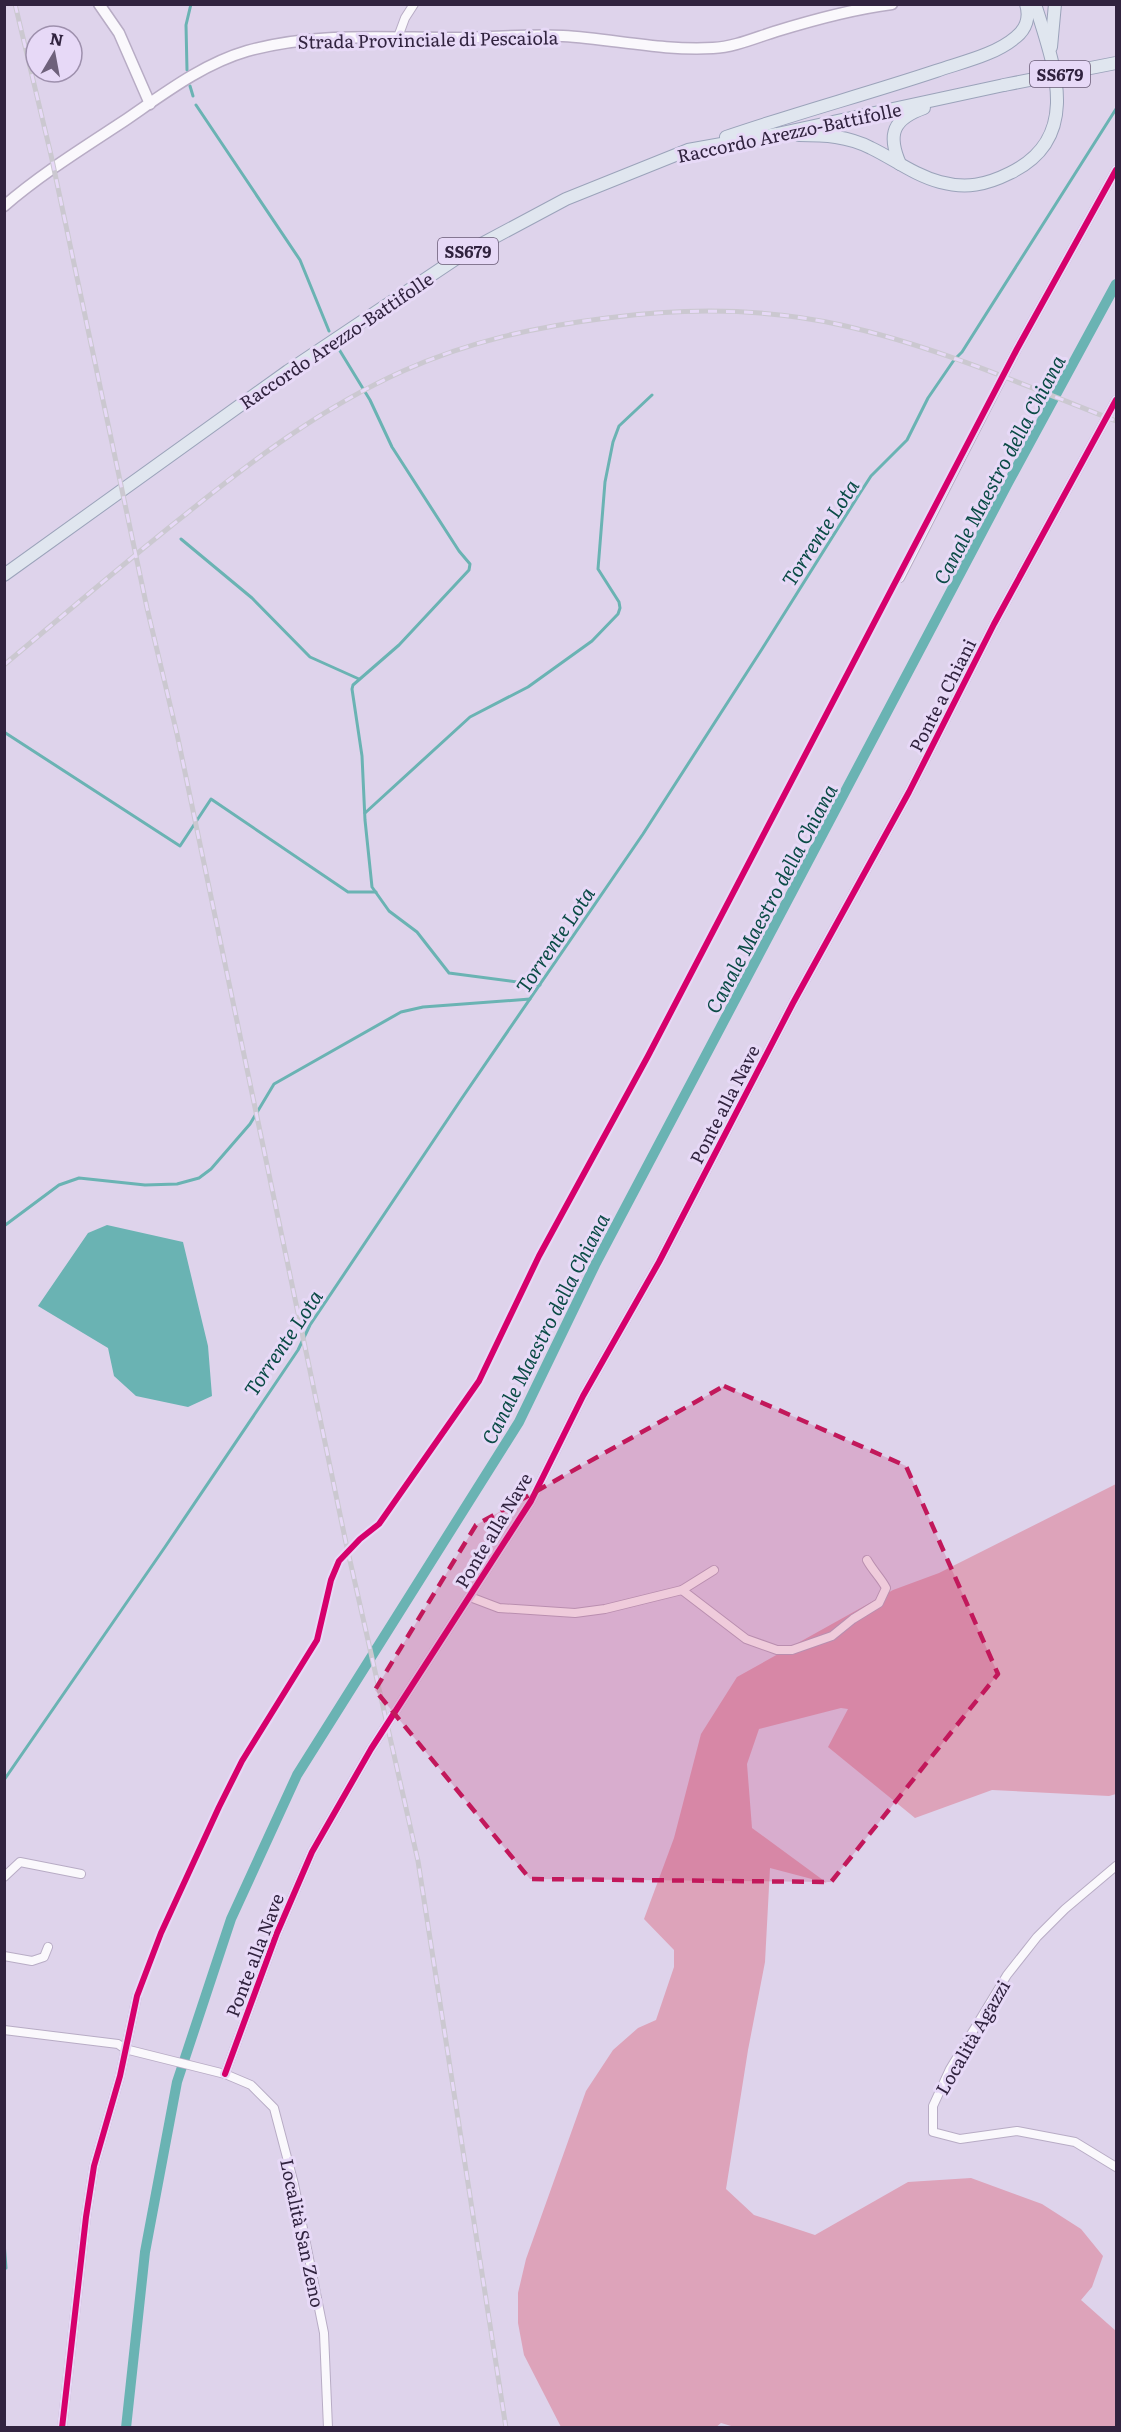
<svg xmlns="http://www.w3.org/2000/svg" width="1121" height="2432" font-family="Literata,serif">
	<rect width="100%" height="100%" fill="#ded3eb"/>
	<path fill="#dda3ba" d="M1116 1484V1794L1109 1796 992 1790 915 1818 828 1747 848 1709 841 1708 759 1729 747 1764 752 1828 827 1883 770 1868 765 1962 748 2050 726 2189 754 2215 815 2235 908 2182 971 2178 1042 2204 1081 2229 1103 2256 1092 2287 1081 2300 1116 2331V2427L738 2428 721 2423 715 2428 561 2427 524 2355 518 2323V2293L526 2259 586 2091 613 2050 638 2028 656 2020 674 1967V1950L644 1919 674 1838 701 1734 737 1677 893 1590 939 1573Z"/>
	<path fill="#6ab3b3" d="M107 1225 183 1242 208 1346 212 1396 188 1407 136 1396 114 1376 108 1348 38 1306 88 1233Z"/>
	<g fill="none" stroke-linecap="round" stroke-linejoin="round">
		<g stroke="#6ab3b3" stroke-width="3">
			<path d="M187 70 186 25 191 4"/>
			<path d="M190 86 193 96"/>
			<path d="M196 105 300 260 329 331"/>
			<path d="M337 346 370 400 392 447 459 551 470 564 469 570 399 645 353 685 352 689 362 756 365 820 372 887 389 911 417 932 449 973 540 985"/>
			<path d="M181 539 252 598 310 657 359 679"/>
			<path d="M4 732 180 846 211 799 348 892H376"/>
			<path d="M365 813 470 717 528 687 592 641 618 614 620 608 619 602 598 569 605 482 613 442 619 426 652 395"/>
			<path d="M4 1226 59 1185 79 1178 145 1185 177 1184 199 1178 211 1169 250 1124 274 1084 401 1012 423 1007 530 999"/>
			<path d="M4 1780 165 1547 298 1350 310 1325 462 1098 643 834 762 649 860 493 871 476 907 440 928 398 954 360 962 352 1116 109"/>
			<path d="M4 2242 6 2268H4"/>
		</g>
		<path stroke="#6ab3b3" stroke-width="10" d="M126 2428 145 2252 177 2082 231 1919 297 1775 519 1422 595 1265 1008 483 1116 284"/>
		<defs>
			<g id="street">
				<path d="M398 37 405 18 414 4"/>
				<path d="M900 578 1017 349 1116 170"/>
				<path d="M682 1590 746 1639 777 1650H792L832 1636 853 1619 879 1603 886 1588C881 1578 873 1571 867 1560"/>
				<path d="M470 1597 499 1608 575 1613 605 1609 682 1590 714 1570"/>
				<path d="M1116 1866 1065 1909 1037 1937 1007 1975 950 2069 933 2106V2132L960 2139 1017 2131 1075 2142 1116 2167"/>
				<path d="M4 1877 20 1862 81 1874"/>
				<path d="M4 1956 32 1961 44 1957 48 1947"/>
				<path d="M4 2030 118 2044 125 2049 225 2074 251 2085 274 2108 294 2184 324 2333 328 2428"/>
				<path d="M225 2074 277 1933 312 1852 371 1749 531 1501 583 1396 659 1262 793 1003 909 792 994 624 1116 400"/>
				<path d="M62 2428 86 2217 94 2166 120 2076 137 1996"/>
			</g>
			<g id="secondary">
				<path d="M99 4 119 33 150 104"/>
				<path d="M4 206C41 174 83 148 124 121 162 95 202 64 247 51 314 32 385 38 454 38 490 38 526 34 563 36 613 39 663 51 713 48 735 47 757 37 777 31 816 19 853 9 892 4"/>
			</g>
			<g id="primary">
				<path d="M1051 47 1055 4"/>
				<path d="M799 135C824 135 848 136 871 148 894 159 914 175 940 182 966 189 986 185 1010 173 1083 138 1054 65 1035 4"/>
				<path d="M726 137C796 113 867 94 936 71 962 62 995 55 1016 37 1026 29 1030 17 1026 4"/>
				<path d="M900 164C887 134 893 119 924 108"/>
				<path d="M4 575 288 371 463 254 566 199 688 150 777 134 1004 85"/>
			</g>
		</defs>
		<use href="#street" stroke="#b8acc5" stroke-width="10"/>
		<use href="#secondary" stroke="#b8acc5" stroke-width="13"/>
		<use href="#primary" stroke="#9ba3ba" stroke-width="14"/>
		<use href="#street" stroke="#faf8fc" stroke-width="8"/>
		<use href="#secondary" stroke="#faf8fc" stroke-width="10"/>
		<use href="#primary" stroke="#e0e6ef" stroke-width="12"/>
		<defs>
			<g id="rail">
				<path d="M15 4 51 155 147 608 177 734 346 1543 418 1861 506 2428"/>
				<path d="M4 665C65 614 124 563 186 514 254 459 323 407 403 371 470 341 535 327 607 318 684 308 765 308 841 325 936 346 1026 386 1116 421"/>
			</g>
		</defs>
		<use href="#rail" stroke="#cbc8d0" stroke-width="5"/>
		<use href="#rail" stroke="#e7d9f7" stroke-width="3" stroke-dasharray="9" stroke-linecap="butt"/>
		<defs>
			<path id="primary-bridge" d="M1004 85 1116 63"/>
		</defs>
		<use href="#primary-bridge" stroke="#9ba3ba" stroke-width="14" stroke-linecap="butt"/>
		<use href="#primary-bridge" stroke="#e0e6ef" stroke-width="12"/>
		<defs>
			<g id="cycleway">
				<path d="M225 2074 277 1933 312 1852 371 1749 531 1501 583 1396 659 1262 793 1003 909 792 994 624 1116 400"/>
				<path d="M62 2428 86 2217 94 2166 120 2076 137 1996 161 1933 219 1807 242 1761 317 1640 331 1580 339 1561 360 1539 379 1524 479 1381 539 1256 648 1056 1017 349 1116 170"/>
			</g>
		</defs>
		<use href="#cycleway" stroke="#e7d9f7" stroke-width="10"/>
		<use href="#cycleway" stroke="#d6006c" stroke-width="6"/>
	</g>
	<path fill="#c2185b" fill-opacity="0.2" stroke="#c2185b" stroke-width="4.5" stroke-dasharray="12 8" stroke-linejoin="round" d="M724 1386 906 1466 998 1674 831 1882 530 1879 375 1690 476 1525Z"/>
	<g text-anchor="middle" dominant-baseline="central" stroke-width="6" stroke-linejoin="round" paint-order="stroke">
		<g fill="#e7d9f7" stroke="#685a76" stroke-width="1.5">
			<rect x="1030" y="61" width="60" height="26" rx="4.5"/>
			<rect x="438" y="238" width="60" height="26" rx="4.5"/>
		</g>
		<g font-size="16" font-weight="bold" fill="#31233f">
			<text x="1060" y="74">SS679</text>
			<text x="468" y="251">SS679</text>
		</g>
		<g font-size="18" fill="#31233f" stroke="#e7d9f7">
			<text transform="translate(428 39) rotate(-1)">Strada Provinciale di Pescaiola</text>
			<text transform="translate(789 132) rotate(-12)">Raccordo Arezzo-Battifolle</text>
			<text transform="translate(336 340) rotate(-34)">Raccordo Arezzo-Battifolle</text>
			<text transform="translate(942 695) rotate(-63)">Ponte a Chiani</text>
			<text transform="translate(724 1104) rotate(-63)">Ponte alla Nave</text>
			<text transform="translate(493 1530) rotate(-59)">Ponte alla Nave</text>
			<text transform="translate(254 1955) rotate(-69)">Ponte alla Nave</text>
			<text transform="translate(972 2037) rotate(-60)">Località Agazzi</text>
			<text transform="translate(303 2233) rotate(78)">Località San Zeno</text>
		</g>
		<g font-size="20" font-style="italic" fill="#0b4b46" stroke="#e7d9f7">
			<text transform="translate(998 469) rotate(-62)">Canale Maestro della Chiana</text>
			<text transform="translate(819 532) rotate(-57)">Torrente Lota</text>
			<text transform="translate(770 898) rotate(-62)">Canale Maestro della Chiana</text>
			<text transform="translate(554 939) rotate(-56)">Torrente Lota</text>
			<text transform="translate(544 1328) rotate(-63)">Canale Maestro della Chiana</text>
			<text transform="translate(282 1342) rotate(-56)">Torrente Lota</text>
		</g>
	</g>
	<rect width="1121" height="2432" fill="none" stroke="#31233f" stroke-width="12"/>
	<g transform="translate(54 54) rotate(10)"><circle r="28" fill="#e7d9f7" stroke="#9e90ad" stroke-width="1.5"/>
	<path d="M0-4.5L10 22L0 15L-10 22Z" fill="#6e617b"/>
	<text y="-9" font-size="16" font-weight="bold" text-anchor="middle" fill="#31233f">N</text>
	</g>
</svg>
